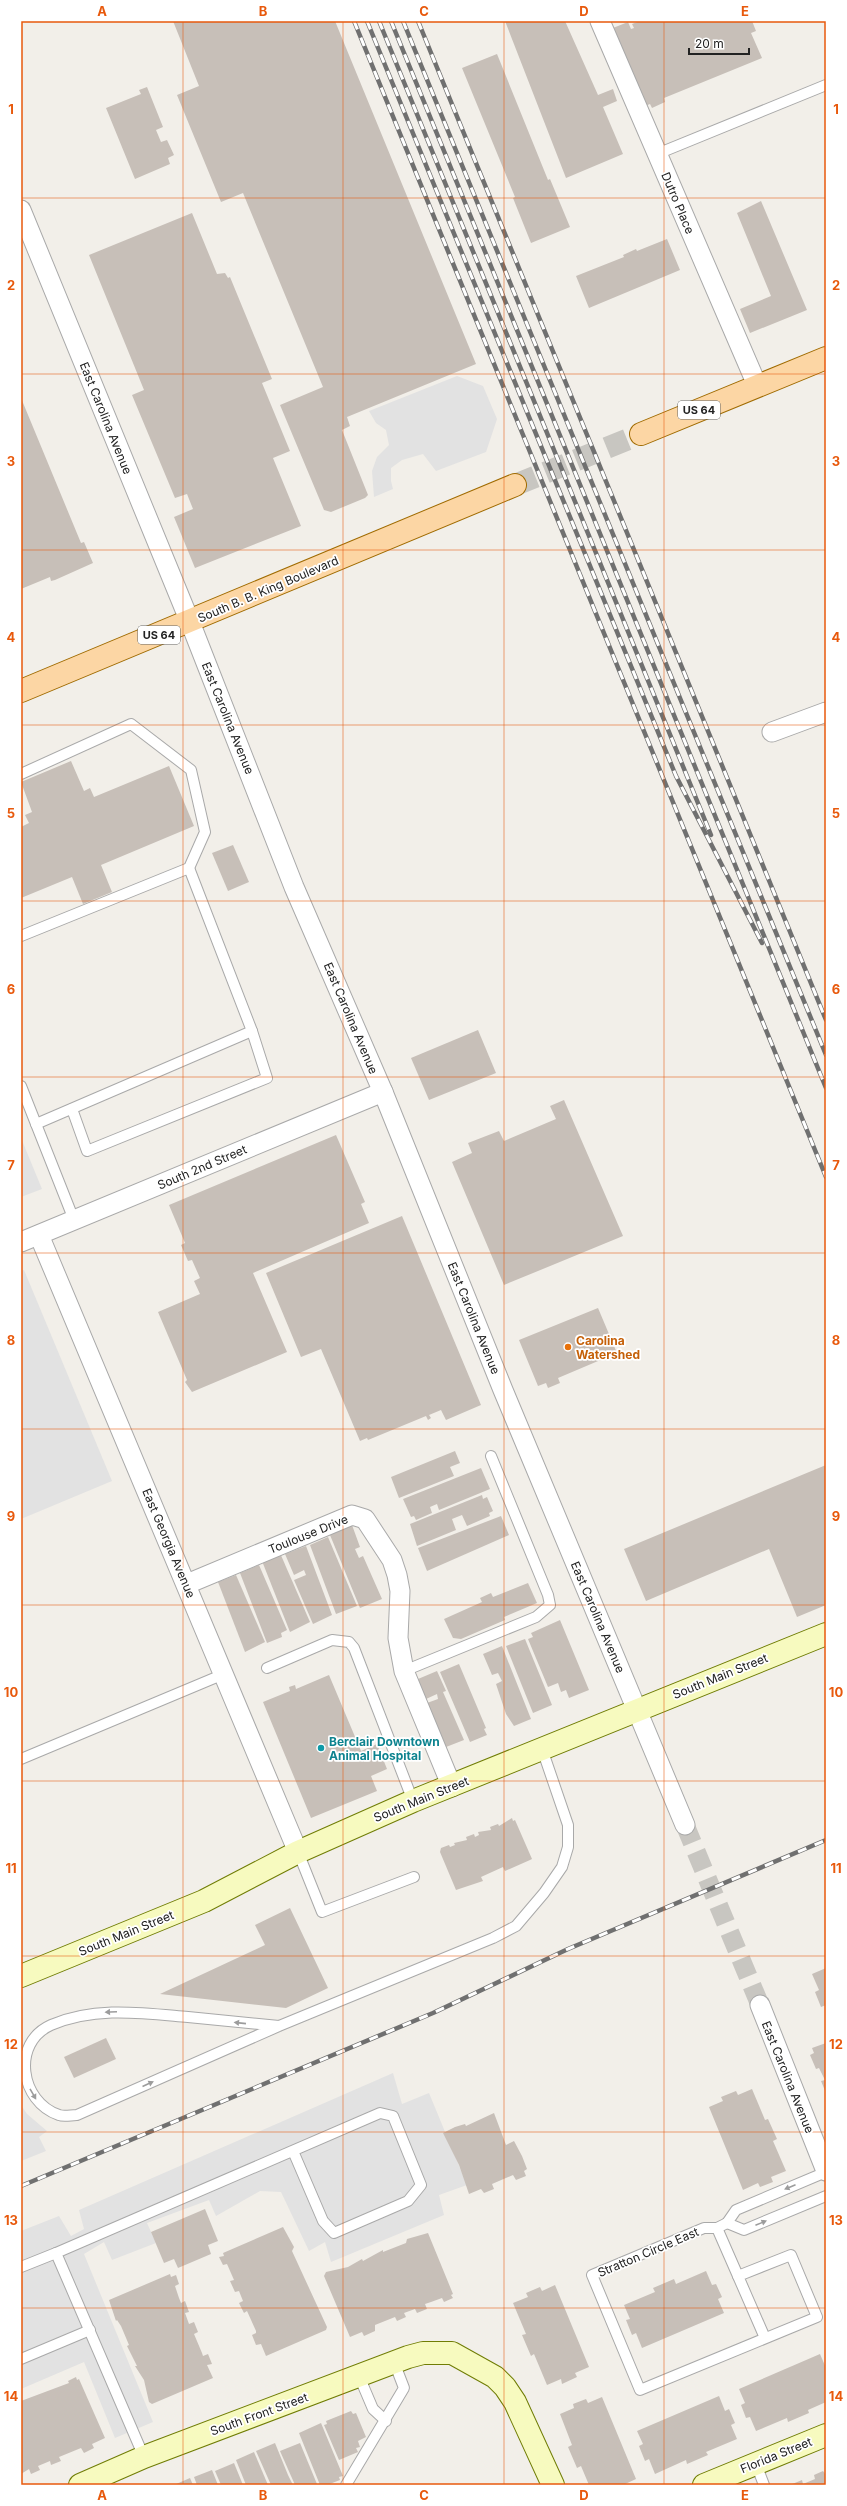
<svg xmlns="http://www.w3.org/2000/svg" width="847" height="2506" font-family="Inter,sans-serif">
	<rect width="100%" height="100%" fill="#f2efe9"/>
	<g fill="#e2e2e2">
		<path d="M457 376 483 386 497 419 486 452 436 471 423 454 402 460 391 468V481L393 489 374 497 372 471 377 457 389 445 386 430 376 423 369 411Z"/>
		<path d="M21 1138 42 1189 21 1197Z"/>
		<path d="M24 1270 112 1481 21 1519V1271Z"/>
		<path d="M393 2073 402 2104 429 2093 467 2185 439 2195 444 2215 331 2262 325 2242 309 2251 281 2192 260 2191 216 2216 209 2200 147 2223 156 2243 112 2260 104 2242 84 2254 153 2422 115 2438 84 2362 21 2389V2231L59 2216 71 2236 84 2229 79 2210Z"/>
		<path d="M21 2105 27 2114 47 2131 39 2137 46 2151 21 2161Z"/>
	</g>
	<g fill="#c7bfb8">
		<path d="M173 21H335L476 364 347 417 350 426 342 430 368 495 365 498 331 512 324 510 280 405 323 387 243 193 221 202 177 95 199 86Z"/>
		<path d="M505 21H565L598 95 613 89 617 101 603 107 623 154 566 178Z"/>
		<path d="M640 21H752L756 31 751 33 762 58 664 98 665 102 652 108 650 104 645 106 613 28 628 22 631 29 634 28 632 24Z"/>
		<path d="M497 54 548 180 550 179 570 227 531 243 513 198 515 197 462 68Z"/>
		<path d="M147 87 163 127 156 130 161 142 167 140 174 155 168 158 170 164 135 179 106 108 141 94 139 90Z"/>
		<path d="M761 201 807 310 750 333 740 309 771 296 737 213Z"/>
		<path d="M192 213 217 274 225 273 228 278 230 277 272 379 262 383 290 451 273 458 301 526 195 568 174 517 193 509 187 494 175 498 132 395 144 390 89 255Z"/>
		<path d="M667 239 680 270 589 308 576 276 624 257 623 255 636 249 637 251Z"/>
		<path d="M21 398 81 543 84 542 93 563 55 580 51 581 50 577 21 589Z"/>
		<path d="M71 761 84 791 90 788 94 797 169 766 194 826 101 865 112 892 83 904 72 877 21 898V827L29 823 25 815 32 812 21 782Z"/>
		<path d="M233 845 249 882 228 891 212 853Z"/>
		<path d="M478 1030 496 1073 429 1100 411 1058Z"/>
		<path d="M564 1100 623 1236 504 1285 452 1162 472 1153 468 1143 499 1131 504 1141 556 1119 550 1106Z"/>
		<path d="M336 1135 365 1202 361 1204 369 1223 253 1273 287 1352 192 1392 185 1382 187 1380 158 1312 200 1294 194 1281 200 1278 192 1260 188 1261 181 1245 185 1243 169 1205Z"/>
		<path d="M402 1216 481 1405 446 1420 441 1410 429 1415 431 1418 428 1420 426 1416 368 1440 367 1438 360 1441 321 1349 301 1357 266 1273Z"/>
		<path d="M598 1308 617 1353 558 1378 560 1383 548 1388 546 1383 538 1386 519 1340Z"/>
		<path d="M455 1451 460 1463 450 1467 454 1476 399 1498 391 1477Z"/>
		<path d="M826 1465V1605L797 1617 769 1549 646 1601 624 1549Z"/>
		<path d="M481 1468 490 1489 439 1510 437 1504 430 1507 432 1513 416 1520 414 1516 411 1517 403 1499Z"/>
		<path d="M482 1495 483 1499 487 1497 493 1511 489 1513 490 1516 467 1526 462 1515 452 1519 456 1530 417 1546 410 1524Z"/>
		<path d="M501 1516 509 1535 427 1571 418 1548Z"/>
		<path d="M352 1525 360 1547 355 1549 359 1558 363 1556 382 1599 360 1608 330 1535Z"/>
		<path d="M328 1537 357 1606 336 1614 310 1545Z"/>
		<path d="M306 1546 332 1615 313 1624 294 1580 306 1575 304 1570 294 1575 285 1554Z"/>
		<path d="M280 1553 310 1622 290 1632 262 1561Z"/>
		<path d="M259 1565 287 1630 281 1633 282 1637 267 1643 240 1573Z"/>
		<path d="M236 1575 265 1642 245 1652 218 1582Z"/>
		<path d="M528 1583 537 1603 504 1617 505 1620 461 1639 453 1638 444 1619 482 1602 480 1598 491 1593 493 1597Z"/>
		<path d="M560 1620 589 1690 569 1698 566 1690 561 1692 558 1683 548 1687 528 1639 533 1637 531 1633Z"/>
		<path d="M525 1639 552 1705 533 1713 506 1646Z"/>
		<path d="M502 1646 531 1719 514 1726 506 1714 496 1684 502 1681 498 1673 492 1675 483 1654Z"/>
		<path d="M459 1664 486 1728 484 1729 487 1735 470 1742 440 1672Z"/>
		<path d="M437 1671 446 1691 443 1692 464 1740 446 1747 427 1703 438 1699 437 1694 426 1699 418 1679Z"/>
		<path d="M329 1675 361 1751 377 1744 387 1769 371 1776 377 1791 311 1818 263 1702 290 1691 289 1687 295 1685 296 1689Z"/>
		<path d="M512 1818 513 1821 515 1820 532 1859 530 1860 505 1871 503 1867 481 1877 483 1881 456 1890 440 1852 441 1848 449 1845 450 1847 455 1845 454 1843 467 1840 466 1837 474 1834 475 1837 479 1835 478 1832 491 1830 490 1827 498 1824 499 1826Z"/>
		<path d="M290 1908 328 1988 286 2008 160 1994 265 1945 255 1925Z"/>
		<path d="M826 1968V2005L821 2007 815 1992 819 1990 812 1974Z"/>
		<path d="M106 2038 116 2059 74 2078 64 2057Z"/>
		<path d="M826 2043V2093L821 2081 825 2080 819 2068 816 2069 810 2055 814 2053 812 2048Z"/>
		<path d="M752 2089 765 2120 768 2119 777 2139 773 2141 786 2171 771 2177 773 2182 760 2187 758 2183 743 2190 709 2107 723 2101 721 2097 736 2091 738 2095Z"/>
		<path d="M494 2113 506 2145 514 2141 522 2156 527 2169 524 2171 526 2176 516 2180 513 2175 492 2184 494 2189 484 2193 481 2189 469 2194 459 2165 443 2133 455 2127 465 2124 466 2126Z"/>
		<path d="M205 2209 218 2241 208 2245 211 2254 178 2268 174 2259 164 2263 151 2232Z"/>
		<path d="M283 2227 294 2247 292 2251 327 2327 326 2330 266 2356 261 2344 256 2345 252 2335 256 2333V2331L247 2311 244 2313 239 2303 243 2301 239 2291 235 2292 230 2281 234 2280 227 2264 223 2265 219 2257 224 2256 223 2253Z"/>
		<path d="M428 2233 453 2294 451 2295 453 2298 444 2302 442 2298 431 2302 425 2304 427 2309 417 2313 415 2309 404 2313 406 2317 397 2321 395 2317 375 2325V2331L364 2336 362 2332 350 2337 324 2276 326 2272 348 2267 362 2259 363 2261 383 2250V2252L406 2243 407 2239Z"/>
		<path d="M706 2271 712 2285 716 2284 722 2297 718 2299 724 2313 642 2348 636 2333 632 2335 626 2320 630 2319 624 2305 655 2292 653 2288 674 2279 676 2284Z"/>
		<path d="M170 2274 171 2277 176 2275 179 2284 175 2286 179 2298 181 2303 185 2301 189 2312 185 2313 189 2324 194 2322 198 2332 194 2334 202 2353 203 2356 208 2354 212 2364 207 2365 213 2378 152 2404 149 2402 144 2380 135 2366H137L127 2346 129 2345 121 2326 117 2320 116 2321 109 2300Z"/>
		<path d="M555 2285 589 2367 575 2373 577 2377 562 2384 561 2379 547 2385 534 2354 531 2356 522 2335 526 2334 513 2303 528 2297 526 2293 540 2287 542 2291Z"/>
		<path d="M820 2354 826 2368V2402L808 2410 809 2413 788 2422 787 2418 756 2431 750 2417 746 2418 741 2405 745 2403 739 2389Z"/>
		<path d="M76 2377 77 2380 79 2379 105 2438 92 2444 94 2448 84 2453 81 2448 59 2457 61 2461 51 2465 50 2461 38 2466 40 2470 31 2474 29 2469 21 2474V2401L69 2383 68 2381Z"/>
		<path d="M719 2396 725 2411 729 2409 735 2423 731 2425 737 2439 706 2452 708 2455 687 2464 686 2460 655 2474 649 2459 645 2461 639 2446 643 2444 637 2431Z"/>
		<path d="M602 2397 636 2479 623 2485H589L581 2466 577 2468 568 2447 572 2445 560 2414 574 2408 573 2404 586 2399 588 2403Z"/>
		<path d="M351 2411 353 2414 356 2413 366 2437 358 2441 360 2447 356 2448 358 2452 339 2460 324 2425 327 2424 326 2421Z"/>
		<path d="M321 2423 343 2476 339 2477 340 2480 327 2485H320L299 2433Z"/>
		<path d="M275 2443 288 2475 293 2485H271L256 2451Z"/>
		<path d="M300 2443 317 2484V2485H295L280 2451Z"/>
		<path d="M254 2452 268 2485H246L236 2460Z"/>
		<path d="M234 2463 243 2485H221L215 2471Z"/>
		<path d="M212 2470 218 2485H197L194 2477Z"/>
		<path d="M823 2471 826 2475V2485H790L802 2480 803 2484 815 2479 814 2475Z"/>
		<path d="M190 2478 193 2485H174Z"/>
	</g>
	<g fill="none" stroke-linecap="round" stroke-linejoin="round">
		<path stroke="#c8c6c1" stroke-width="19" stroke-dasharray="19 10" stroke-linecap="butt" d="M685 1825 760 2005"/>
		<path stroke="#c8c6c1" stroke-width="22" stroke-dasharray="22 11" stroke-linecap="butt" d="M515 485 641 434"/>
		<defs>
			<g id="lane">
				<path d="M657 154 826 85"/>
				<path d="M21 774 131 724 191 770 205 832 189 868 21 936"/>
				<path d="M21 1086 74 1220"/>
				<path d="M72 1109 87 1151 267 1078 252 1031"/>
				<path d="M36 1124 252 1031 189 868"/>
				<path d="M267 1668 332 1640 349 1642 354 1648 413 1801"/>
				<path d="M404 1671 536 1617 550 1605 548 1595 491 1456"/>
				<path d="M21 1759 224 1674"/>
				<path d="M298 1852 322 1912 414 1877"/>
				<path d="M279 2026C249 2023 219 2020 188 2017 142 2013 95 2006 51 2025 11 2043 20 2102 59 2115 64 2117 71 2115 77 2115L279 2026 493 1938 516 1926 544 1893 562 1867 568 1847V1825L542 1749"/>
				<path d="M826 2172 736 2210 727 2223 744 2230 826 2196"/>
				<path d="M727 2223 717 2228H704L592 2275 640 2390 817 2317 791 2255 738 2276 765 2338"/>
				<path d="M717 2228 738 2276"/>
				<path d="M21 2267 56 2253"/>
				<path d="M21 2359 90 2330"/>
				<path d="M359 2376 373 2409 386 2421"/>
				<path d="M144 2457 56 2253 380 2113 393 2116 421 2185 408 2201 334 2233 323 2221 293 2151"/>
				<path d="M756 2464 764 2485"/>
				<path d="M346 2485 404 2388 394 2362"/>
			</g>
			<g id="street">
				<path d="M600 21 757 385"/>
				<path d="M21 210 190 622 294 887 383 1092 503 1390 685 1825"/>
				<path d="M772 732 826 712"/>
				<path d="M39 1235 298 1852"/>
				<path d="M21 1242 383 1092"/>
				<path d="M187 1584 352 1515 365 1519 392 1560 397 1575 400 1591 398 1638 404 1671 452 1787"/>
				<path d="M760 2005 826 2171"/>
			</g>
			<g id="secondary">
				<path d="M21 1976 204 1901 298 1852 413 1801 826 1634"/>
				<path d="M80 2485 144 2457 408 2357 423 2353H452L495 2377 505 2387 515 2402 553 2485"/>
				<path d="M704 2485 826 2435"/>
			</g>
			<g id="primary">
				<path d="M641 434 826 358"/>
				<path d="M21 691 515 485"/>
			</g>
		</defs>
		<use href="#lane" stroke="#a9a9a9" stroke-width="12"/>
		<use href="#street" stroke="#a9a9a9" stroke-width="21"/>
		<use href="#secondary" stroke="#707d05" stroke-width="24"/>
		<use href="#primary" stroke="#a06b00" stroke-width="24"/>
		<use href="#lane" stroke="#fff" stroke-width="10"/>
		<use href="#street" stroke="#fff" stroke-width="19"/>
		<use href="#secondary" stroke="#f7fabf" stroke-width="22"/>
		<use href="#primary" stroke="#fcd6a4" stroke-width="22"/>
		<defs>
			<g id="rail">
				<path d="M354 21 826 1177"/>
				<path d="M367 21 676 776 762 943"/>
				<path d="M379 21 711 835"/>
				<path d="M391 21 826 1088"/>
				<path d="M403 21 826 1055"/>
				<path d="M418 21 826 1020"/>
				<path d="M21 2186 433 2013 568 1949 826 1840"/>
			</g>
		</defs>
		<use href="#rail" stroke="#707070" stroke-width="4.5"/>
		<use href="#rail" stroke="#fff" stroke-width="3" stroke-dasharray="9" stroke-linecap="butt"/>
	</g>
	<defs><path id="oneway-solid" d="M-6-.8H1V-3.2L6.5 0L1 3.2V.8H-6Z"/></defs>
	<g fill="#9c9c9c">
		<use href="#oneway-solid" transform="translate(111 2012) rotate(177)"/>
		<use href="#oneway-solid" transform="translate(240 2023) rotate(-174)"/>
		<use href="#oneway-solid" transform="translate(148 2084) rotate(-24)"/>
		<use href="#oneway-solid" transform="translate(33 2094) rotate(60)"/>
		<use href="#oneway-solid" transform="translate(790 2187) rotate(157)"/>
		<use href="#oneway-solid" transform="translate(761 2223) rotate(-22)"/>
	</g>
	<path fill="none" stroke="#e8590c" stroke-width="1" stroke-opacity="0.55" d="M183 21V2485M343 21V2485M504 21V2485M664 21V2485M21 198H826M21 374H826M21 550H826M21 725H826M21 901H826M21 1077H826M21 1253H826M21 1429H826M21 1605H826M21 1781H826M21 1956H826M21 2132H826M21 2308H826"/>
	<circle fill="#e8710a" stroke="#fff" stroke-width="1.5" cx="568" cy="1347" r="4"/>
	<circle fill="#0f9aa8" stroke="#fff" stroke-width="1.5" cx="321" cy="1748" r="4"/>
	<g text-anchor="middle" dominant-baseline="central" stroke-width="3.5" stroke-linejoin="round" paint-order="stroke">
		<g fill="#fff" stroke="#646464" stroke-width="1">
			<rect x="678" y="401" width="42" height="18" rx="3"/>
			<rect x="138" y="626" width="42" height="18" rx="3"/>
		</g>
		<g font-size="11" font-weight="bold" fill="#222">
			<text x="699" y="410">US 64</text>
			<text x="159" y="635">US 64</text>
		</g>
		<g font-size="12" fill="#222" stroke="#fff">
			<text transform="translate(678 203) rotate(67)">Dutro Place</text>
			<text transform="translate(106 418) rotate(68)">East Carolina Avenue</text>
			<text transform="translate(268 589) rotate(-23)">South B. B. King Boulevard</text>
			<text transform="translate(228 718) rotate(68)">East Carolina Avenue</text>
			<text transform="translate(351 1018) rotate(67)">East Carolina Avenue</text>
			<text transform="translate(202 1167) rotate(-23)">South 2nd Street</text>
			<text transform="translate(474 1318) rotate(68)">East Carolina Avenue</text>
			<text transform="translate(308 1534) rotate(-22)">Toulouse Drive</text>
			<text transform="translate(169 1543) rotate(67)">East Georgia Avenue</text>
			<text transform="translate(598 1617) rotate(67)">East Carolina Avenue</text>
			<text transform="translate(720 1676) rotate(-22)">South Main Street</text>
			<text transform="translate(421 1799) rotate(-22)">South Main Street</text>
			<text transform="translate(126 1933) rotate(-22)">South Main Street</text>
			<text transform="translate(788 2077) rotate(68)">East Carolina Avenue</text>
			<text transform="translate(648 2252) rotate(-23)">Stratton Circle East</text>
			<text transform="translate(259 2414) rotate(-20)">South Front Street</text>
			<text transform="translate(776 2455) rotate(-22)">Florida Street</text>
		</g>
		<g font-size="12" font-weight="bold" fill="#c56008" stroke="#fff" text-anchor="start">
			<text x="576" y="1340">Carolina<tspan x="576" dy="14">Watershed</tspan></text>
		</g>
		<g font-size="12" font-weight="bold" fill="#0d838f" stroke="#fff" text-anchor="start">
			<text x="329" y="1741">Berclair Downtown<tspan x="329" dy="14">Animal Hospital</tspan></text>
		</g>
	</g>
	<rect width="847" height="2506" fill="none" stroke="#ffffff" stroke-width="44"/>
	<path d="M689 48v6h60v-6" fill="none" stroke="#222222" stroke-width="2"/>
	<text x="695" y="48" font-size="12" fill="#222222" stroke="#ffffff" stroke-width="3" paint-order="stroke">20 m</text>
	<rect x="22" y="22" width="803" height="2462" fill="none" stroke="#e8590c" stroke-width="1.5"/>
	<g font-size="13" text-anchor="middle" font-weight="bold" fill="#e8590c">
		<text x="102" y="16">A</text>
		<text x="263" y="16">B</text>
		<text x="424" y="16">C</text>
		<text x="584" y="16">D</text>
		<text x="745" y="16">E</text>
		<text x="11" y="114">1</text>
		<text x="836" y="114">1</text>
		<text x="11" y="290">2</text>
		<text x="836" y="290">2</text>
		<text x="11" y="466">3</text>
		<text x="836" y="466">3</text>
		<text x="11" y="642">4</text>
		<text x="836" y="642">4</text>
		<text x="11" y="818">5</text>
		<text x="836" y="818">5</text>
		<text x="11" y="994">6</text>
		<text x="836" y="994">6</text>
		<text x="11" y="1170">7</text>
		<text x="836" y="1170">7</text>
		<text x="11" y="1345">8</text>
		<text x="836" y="1345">8</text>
		<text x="11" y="1521">9</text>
		<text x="836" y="1521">9</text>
		<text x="11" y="1697">10</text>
		<text x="836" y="1697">10</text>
		<text x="11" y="1873">11</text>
		<text x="836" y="1873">11</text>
		<text x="11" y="2049">12</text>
		<text x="836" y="2049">12</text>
		<text x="11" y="2225">13</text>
		<text x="836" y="2225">13</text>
		<text x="11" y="2401">14</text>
		<text x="836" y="2401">14</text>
		<text x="102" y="2500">A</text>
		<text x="263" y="2500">B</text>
		<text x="424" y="2500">C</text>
		<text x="584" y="2500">D</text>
		<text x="745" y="2500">E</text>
	</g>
</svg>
